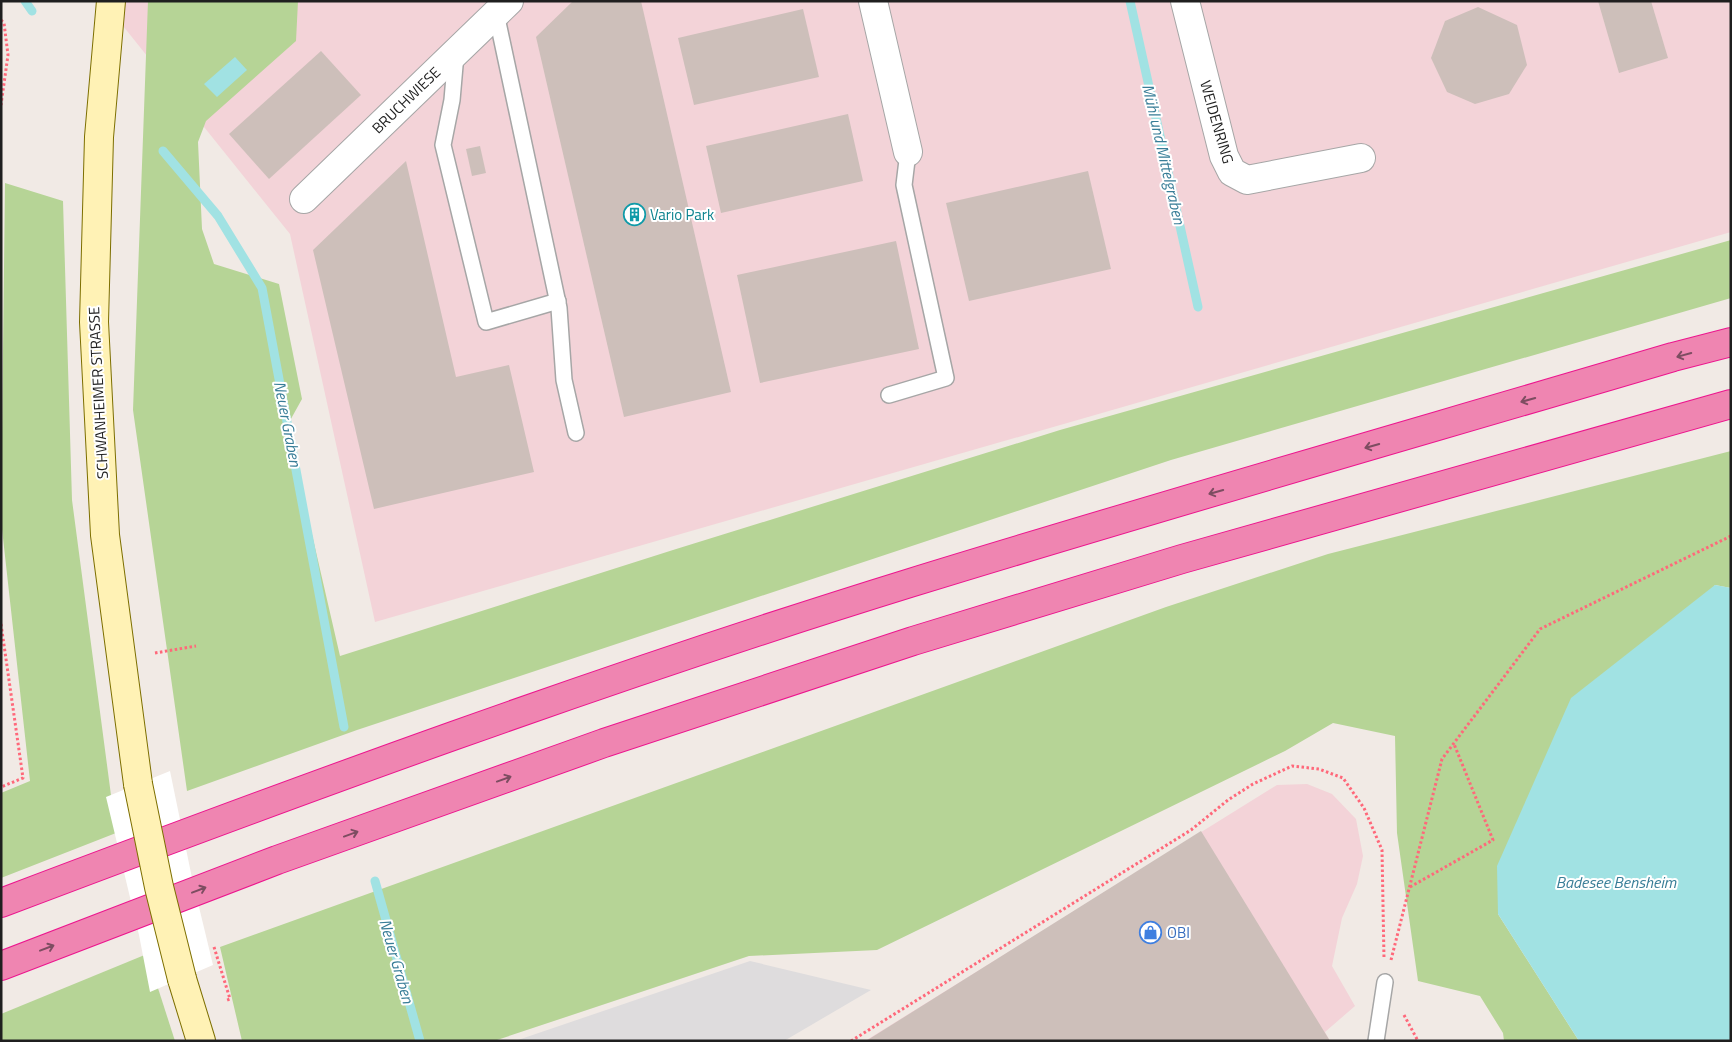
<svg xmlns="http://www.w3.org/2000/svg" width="1732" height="1042" font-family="'Titillium Web',sans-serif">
	<rect width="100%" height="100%" fill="#f1eae5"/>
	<path fill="#dedcdd" d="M750 961 871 990 784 1041H515Z"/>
	<g fill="#f3d3d8">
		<path d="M103 1H1731V232L375 622 290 234Z"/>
		<path d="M1307 784 1332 794 1356 819 1363 856 1357 884 1342 918 1332 966 1355 1006 1325 1032 1330 1041H865L1277 785Z"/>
	</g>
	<g fill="#b6d496">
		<path d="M148 1H298L296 41 206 121 198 142 202 229 214 264 279 284 302 399 287 426 340 656 673 550 1060 430 1731 240V298L1171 460 357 730 187 791 133 410Z"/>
		<path d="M5 183 63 201 72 500 116 833 1 878V793L30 781 1 520Z"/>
		<path d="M1731 451V588L1715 585 1498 914 1579 1041H1504L1503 1033 1480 996 1418 981 1397 833 1395 736 1333 723 1285 751 877 950 749 956 494 1041H242L220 947 1166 607 1328 554Z"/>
		<path d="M147 954 175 1041H1V1014Z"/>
	</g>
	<g fill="#a1e2e3">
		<path d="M235 57 247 70 217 97 204 84Z"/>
		<path d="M1715 585 1731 588V1041H1579L1498 914 1497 866 1571 698Z"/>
	</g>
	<path fill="#fff" d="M170 771 192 878 213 965 150 992 139 935 106 797Z"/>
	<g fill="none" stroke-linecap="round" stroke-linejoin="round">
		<g stroke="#a1e2e3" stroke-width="9">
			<path d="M25 1 32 11"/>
			<path d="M1130 1 1198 307"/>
			<path d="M163 151 218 216 262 288 344 727"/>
			<path d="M375 881 420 1041"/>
		</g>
	</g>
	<g fill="#cdbfba">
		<path d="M573 1H641L731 392 624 417 536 37Z"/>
		<path d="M1598 1H1651L1668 58 1619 73Z"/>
		<path d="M1478 7 1517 25 1527 65 1509 94 1475 104 1447 92 1431 58 1445 21Z"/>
		<path d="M803 9 819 77 694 105 678 38Z"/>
		<path d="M321 51 361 95 269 179 229 134Z"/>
		<path d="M848 114 863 181 721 213 706 146Z"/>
		<path d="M480 146 486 173 472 176 466 149Z"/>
		<path d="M406 161 456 377 509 365 534 472 374 509 313 250Z"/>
		<path d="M1088 171 1111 269 969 301 946 203Z"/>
		<path d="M896 241 919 349 760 383 737 275Z"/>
		<path d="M1201 831 1330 1041H866Z"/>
	</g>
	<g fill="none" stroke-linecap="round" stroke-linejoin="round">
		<defs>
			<g id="service">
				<path d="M496 13 559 308 564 380 576 433"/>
				<path d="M456 54 452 100 443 145 486 322 558 301"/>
				<path d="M889 395 946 378 904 185 908 152"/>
				<path d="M1376 1041 1385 982"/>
			</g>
			<g id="minor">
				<path d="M873 1 908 152"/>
				<path d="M1185 1 1224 156 1232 172 1247 180 1361 158"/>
				<path d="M304 199 509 1"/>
			</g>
			<g id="secondary">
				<path d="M111 1 99 137 94 322 105 535 138 784"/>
				<path d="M182 979 201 1041"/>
			</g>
			<g id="motorway">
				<path d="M1 903C302 789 603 678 910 583 1163 505 1419 432 1673 357L1731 342"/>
				<path d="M1 966 277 860 604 743 913 641 1182 559 1731 404"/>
			</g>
		</defs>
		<use href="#service" stroke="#a6a6a6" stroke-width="18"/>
		<use href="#minor" stroke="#a6a6a6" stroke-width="30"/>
		<use href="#secondary" stroke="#7d6f00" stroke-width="30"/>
		<use href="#motorway" stroke="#ec158e" stroke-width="30"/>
		<g stroke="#ff687a" stroke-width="3" stroke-dasharray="2.5 2.5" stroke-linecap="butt">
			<path d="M1 20 4 23 8 55 1 105"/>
			<path d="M1 624 23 778 1 787"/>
			<path d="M155 653 196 646"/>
			<path d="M1410 887 1493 840 1454 744"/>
			<path d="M214 947 230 999 225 1001"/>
			<path d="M1391 960 1442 759 1540 629 1731 536"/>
			<path d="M1404 1015 1418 1041"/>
			<path d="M851 1041 1191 830 1228 800 1253 784 1292 766 1319 769 1343 778 1364 808 1382 850 1384 959"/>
		</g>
		<use href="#service" stroke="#fff" stroke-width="15"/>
		<use href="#minor" stroke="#fff" stroke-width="28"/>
		<use href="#secondary" stroke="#fff2b5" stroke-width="28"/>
		<use href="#motorway" stroke="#ef85b1" stroke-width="28"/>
		<defs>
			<path id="secondary-bridge" d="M138 784 159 887 182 979"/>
		</defs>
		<use href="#secondary-bridge" stroke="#7d6f00" stroke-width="30" stroke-linecap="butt"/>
		<use href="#secondary-bridge" stroke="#fff2b5" stroke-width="28"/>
	</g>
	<defs><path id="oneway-shaft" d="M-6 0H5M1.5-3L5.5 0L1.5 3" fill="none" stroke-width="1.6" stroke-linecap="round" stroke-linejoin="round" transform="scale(1.25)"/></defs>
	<g stroke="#7d4d61">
		<use href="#oneway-shaft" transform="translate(1684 355) rotate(165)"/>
		<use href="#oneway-shaft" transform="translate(1528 400) rotate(164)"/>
		<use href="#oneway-shaft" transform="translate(1372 446) rotate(164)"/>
		<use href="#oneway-shaft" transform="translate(1216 492) rotate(164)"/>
		<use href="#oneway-shaft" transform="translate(504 779) rotate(-20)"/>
		<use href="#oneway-shaft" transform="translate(351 834) rotate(-20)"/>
		<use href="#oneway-shaft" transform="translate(199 890) rotate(-21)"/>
		<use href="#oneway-shaft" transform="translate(47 948) rotate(-21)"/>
	</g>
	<defs>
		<symbol id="building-ring" viewBox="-11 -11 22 22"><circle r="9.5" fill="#fff" stroke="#0f9aa8" stroke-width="1.5"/><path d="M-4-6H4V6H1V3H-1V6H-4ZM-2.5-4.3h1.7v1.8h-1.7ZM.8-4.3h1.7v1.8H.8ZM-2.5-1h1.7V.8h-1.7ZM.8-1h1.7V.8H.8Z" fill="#0f9aa8"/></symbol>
		<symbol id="shop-ring" viewBox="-11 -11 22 22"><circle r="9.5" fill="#fff" stroke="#3f7fe0" stroke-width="1.5"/><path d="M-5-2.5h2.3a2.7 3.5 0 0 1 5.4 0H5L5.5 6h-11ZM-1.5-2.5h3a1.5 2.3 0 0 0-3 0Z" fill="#3f7fe0"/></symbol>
	</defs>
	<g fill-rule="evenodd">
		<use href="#building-ring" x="622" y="202" width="25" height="25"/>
		<use href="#shop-ring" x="1138" y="920" width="25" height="25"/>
	</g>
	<g text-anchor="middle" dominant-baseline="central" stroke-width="4" stroke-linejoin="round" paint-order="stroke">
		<g font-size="15" fill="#1f1f1f" stroke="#fff">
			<text transform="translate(406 100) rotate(-44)">BRUCHWIESE</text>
			<text transform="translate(1217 122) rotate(74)">WEIDENRING</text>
			<text transform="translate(98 393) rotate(-93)">SCHWANHEIMER STRASSE</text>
		</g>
		<g font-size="15" fill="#0d838f" stroke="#fff" text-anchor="start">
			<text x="650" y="214">Vario Park</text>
		</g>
		<g font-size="15" fill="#366cbe" stroke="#fff" text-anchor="start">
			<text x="1167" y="932">OBI</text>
		</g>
		<g font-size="16" font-style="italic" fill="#387d97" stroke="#fff">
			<text transform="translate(1164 154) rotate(77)">Mühl und Mittelgraben</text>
			<text transform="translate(288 424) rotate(79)">Neuer Graben</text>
			<text x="1616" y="882">Badesee Bensheim</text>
			<text transform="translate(397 961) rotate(74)">Neuer Graben</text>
		</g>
	</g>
	<rect width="1732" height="1042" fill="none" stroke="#1f1f1f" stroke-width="5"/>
</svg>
